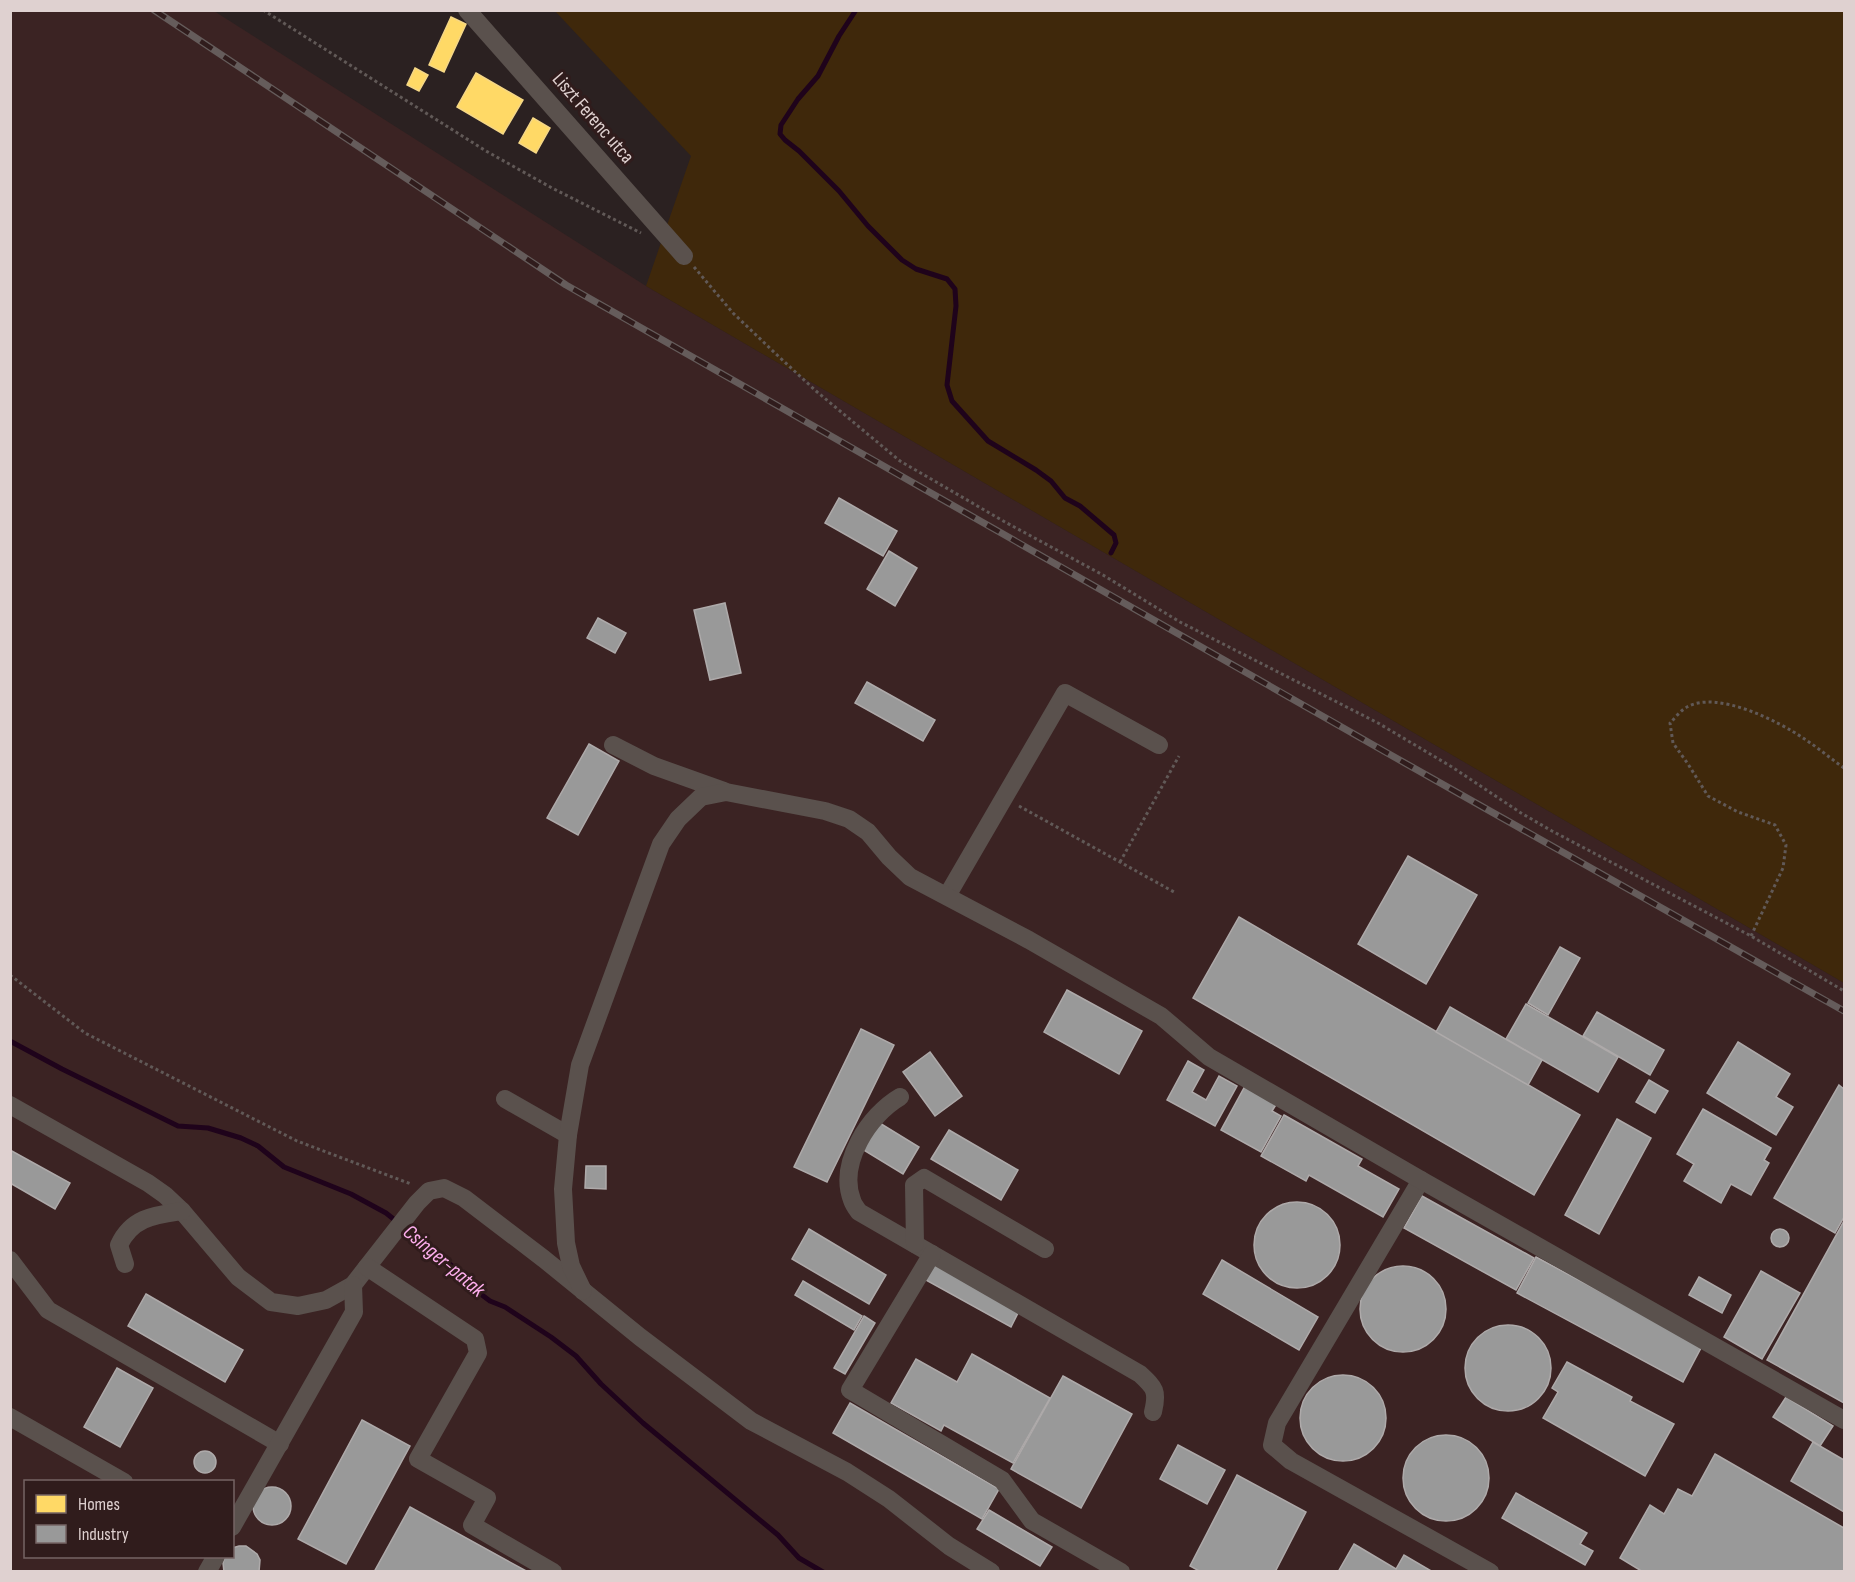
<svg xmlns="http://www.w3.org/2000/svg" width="1855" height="1582" font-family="'Sofia Sans Condensed',sans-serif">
	<rect width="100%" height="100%" fill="#2b2121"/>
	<path fill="#3b2323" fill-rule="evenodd" d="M11 11H214L646 286 1844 983V1571L11 1572ZM26 1482H232V1556H26Z"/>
	<path fill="#3f280b" d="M555 11H1844V983L646 286 691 156Z"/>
	<g fill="#ffd966" stroke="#f5d786" stroke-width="1.5">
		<path d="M451 17 466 24 444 72 429 65Z"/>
		<path d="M415 68 428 75 419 91 407 85Z"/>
		<path d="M476 73 523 100 503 134 457 107Z"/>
		<path d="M533 118 550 128 536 153 519 143Z"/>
	</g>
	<g fill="#999" stroke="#aeaaaa" stroke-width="1.5">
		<path d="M839 498 897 531 883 556 825 523Z"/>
		<path d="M889 551 917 568 895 606 867 589Z"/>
		<path d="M725 603 741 673 710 680 694 610Z"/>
		<path d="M598 618 626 633 615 653 587 638Z"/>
		<path d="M867 682 935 720 923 741 855 703Z"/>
		<path d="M589 744 619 761 578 835 547 818Z"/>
		<path d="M1408 856 1477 895 1426 984 1358 944Z"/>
		<path d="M1239 917 1580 1115 1534 1195 1193 998Z"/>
		<path d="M1560 947 1580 958 1548 1015 1528 1003Z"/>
		<path d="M1067 990 1142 1031 1119 1074 1044 1032Z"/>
		<path d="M1526 1004 1618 1057 1598 1092 1506 1039Z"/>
		<path d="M1450 1007 1542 1060 1528 1085 1436 1032Z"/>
		<path d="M1597 1012 1664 1050 1650 1075 1583 1036Z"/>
		<path d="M861 1029 894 1045 827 1182 794 1167Z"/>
		<path d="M1738 1042 1790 1074 1776 1097 1793 1107 1776 1135 1707 1093Z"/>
		<path d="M930 1052 962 1096 935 1116 903 1072Z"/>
		<path d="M1188 1061 1204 1070 1192 1092 1206 1100 1219 1076 1237 1086 1215 1126 1167 1100Z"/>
		<path d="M1649 1080 1668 1091 1655 1113 1636 1102Z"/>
		<path d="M1839 1085 1844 1089V1217L1835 1233 1774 1198Z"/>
		<path d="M1245 1086 1277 1103 1272 1111 1281 1116 1261 1152 1221 1130Z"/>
		<path d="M1703 1109 1771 1148 1764 1160 1769 1163 1751 1195 1731 1184 1721 1203 1684 1181 1694 1164 1677 1154Z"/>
		<path d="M1284 1115 1362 1159 1358 1166 1399 1189 1383 1217 1309 1175 1306 1181 1261 1156Z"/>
		<path d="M1617 1119 1651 1138 1599 1234 1565 1215Z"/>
		<path d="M878 1122 919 1147 903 1174 862 1149Z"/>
		<path d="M949 1130 1018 1170 1001 1200 931 1159Z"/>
		<path d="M10 1150 70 1183 55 1209 10 1183Z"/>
		<path d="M586 1166H606V1189L585 1188Z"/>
		<path d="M1422 1196 1534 1258 1516 1290 1404 1228Z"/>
		<circle cx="1297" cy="1245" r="43"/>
		<path d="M1844 1221V1403L1767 1360Z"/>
		<path d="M809 1229 886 1275 869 1304 792 1259Z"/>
		<circle cx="1780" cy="1238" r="9"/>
		<path d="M1536 1257 1702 1346 1683 1382 1517 1293Z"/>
		<path d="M1222 1260 1318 1317 1299 1350 1203 1294Z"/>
		<path d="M932 1263 1019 1311 1011 1327 924 1279Z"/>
		<circle cx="1403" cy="1309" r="43"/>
		<path d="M1761 1271 1800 1293 1762 1359 1724 1337Z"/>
		<path d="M1699 1277 1731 1295 1722 1313 1689 1295Z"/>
		<path d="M803 1281 862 1316 854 1330 795 1295Z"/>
		<path d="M146 1294 243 1350 225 1382 128 1326Z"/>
		<path d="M864 1316 875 1323 845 1374 834 1368Z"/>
		<circle cx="1508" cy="1368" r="43"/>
		<path d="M972 1354 1050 1398 1013 1463 944 1425 941 1431 891 1403 916 1359 957 1382Z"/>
		<path d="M1567 1362 1632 1397 1630 1401 1674 1424 1645 1476 1543 1418 1558 1392 1552 1388Z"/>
		<path d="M117 1368 153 1388 120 1447 84 1427Z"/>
		<circle cx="1343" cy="1418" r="43"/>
		<path d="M1063 1376 1132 1414 1081 1508 1011 1469Z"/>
		<path d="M1786 1397 1833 1426 1820 1446 1773 1417Z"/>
		<path d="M850 1403 999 1489 982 1519 833 1433Z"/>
		<path d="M362 1420 410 1446 346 1564 298 1539Z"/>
		<circle cx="1446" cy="1478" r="43"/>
		<path d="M1813 1442 1844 1460V1512L1791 1481Z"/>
		<path d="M1178 1445 1225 1470 1207 1504 1160 1479Z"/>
		<circle cx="205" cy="1462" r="11"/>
		<path d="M1715 1454 1844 1528V1572H1643L1620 1558 1650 1505 1664 1514 1678 1489 1692 1496Z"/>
		<path d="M1237 1475 1306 1512 1275 1572H1201L1190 1566Z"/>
		<circle cx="272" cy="1506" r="19"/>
		<path d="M1516 1493 1587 1533 1580 1544 1593 1551 1585 1565 1502 1518Z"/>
		<path d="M410 1507 528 1572H374Z"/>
		<path d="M989 1510 1052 1547 1040 1566 977 1529Z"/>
		<path d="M1354 1544 1396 1569 1404 1555 1433 1572H1338Z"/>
		<path d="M239 1546H246L257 1554 260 1560 259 1572H224L223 1563 225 1556H232V1548Z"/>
	</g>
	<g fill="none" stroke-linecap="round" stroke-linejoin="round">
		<g stroke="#1f031b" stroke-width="5">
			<path d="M856 10 839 36 818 76 798 99 781 125 780 134 785 140 799 151 839 191 868 226 902 260 916 269 947 279 955 289 956 306 947 385 952 401 988 441 1036 470 1051 481 1065 498 1080 506 1114 535 1116 543 1111 553"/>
			<path d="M10 1041 62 1069 178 1126 208 1128 241 1138 258 1146 284 1167 351 1194 386 1213 456 1269 478 1292 490 1301 505 1307 551 1337 576 1356 601 1384 643 1423 778 1535 799 1558 823 1572"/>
		</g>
		<g stroke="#615957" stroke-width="3" stroke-dasharray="3 3" stroke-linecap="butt">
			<path d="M263 10 486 151 552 188 641 233"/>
			<path d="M694 267 733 313 776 354 816 391 900 461 1005 522 1103 575 1180 622 1378 723 1452 767 1521 813 1552 831 1751 936 1844 991"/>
			<path d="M1019 806 1174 892"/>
			<path d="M1120 862 1179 756"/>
			<path d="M1751 936 1783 868 1786 845 1775 825 1738 812 1708 796 1688 764 1673 743 1670 723C1675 718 1681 710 1687 707 1717 690 1778 721 1803 738 1817 747 1830 758 1844 768"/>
			<path d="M10 975 85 1033 297 1141 411 1184"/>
		</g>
		<g stroke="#5a514d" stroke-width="18">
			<path d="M467 10 684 256"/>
			<path d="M613 745 654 766 724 791"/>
			<path d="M947 896 1065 693 1159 745"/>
			<path d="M900 1097C869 1115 838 1163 852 1200 853 1204 856 1208 859 1212L1140 1374C1155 1388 1158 1391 1153 1412"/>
			<path d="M505 1099 568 1135"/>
			<path d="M10 1105 148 1183 165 1195 182 1211 238 1277 271 1302 298 1306 326 1300 353 1285 417 1203 429 1191 444 1188 464 1198 544 1259 640 1337 751 1421 847 1472 889 1499 949 1546 991 1572"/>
			<path d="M1421 1180 1277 1423 1272 1445 1291 1461 1490 1572"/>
			<path d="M915 1244 914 1185 924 1178 1045 1249"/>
			<path d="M932 1254 850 1390 1002 1480 1032 1521 1121 1572"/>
			<path d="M10 1260 48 1310 280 1444"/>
			<path d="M125 1264 119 1245C132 1217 155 1215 182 1211"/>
			<path d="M367 1267 475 1339 478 1353 418 1459 487 1498 472 1525 553 1572"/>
			<path d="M583 1291 571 1266 566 1243 563 1189 568 1135 580 1065 661 844 678 819 701 797 726 792 825 811 849 819 868 832 889 857 910 877 1029 940 1161 1016 1209 1057 1421 1180 1844 1420"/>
			<path d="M10 1417 124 1482"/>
			<path d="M232 1527 354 1312 353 1285"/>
			<path d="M207 1572 216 1556"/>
		</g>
		<defs>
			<path id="rail" d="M154 10 566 285 1389 754 1844 1011"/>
		</defs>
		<use href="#rail" stroke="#655c5b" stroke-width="7"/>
		<use href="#rail" stroke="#301c1c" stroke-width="4.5" stroke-dasharray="14" stroke-linecap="butt"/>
	</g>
	<g text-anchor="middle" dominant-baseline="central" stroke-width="6" stroke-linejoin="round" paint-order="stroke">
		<g font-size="20" fill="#dfd1d0" stroke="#301c1c">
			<text transform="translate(593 118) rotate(49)">Liszt Ferenc utca</text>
		</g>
		<g font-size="21" font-style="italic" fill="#fdaeed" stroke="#301c1c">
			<text transform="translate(444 1261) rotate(40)">Csinger-patak</text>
		</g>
	</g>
	<rect width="1855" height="1582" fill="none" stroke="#dfd1d0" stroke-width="24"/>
	<rect x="24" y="1480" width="210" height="78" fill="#301c1c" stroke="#766464" stroke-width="1.5"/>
	<rect x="36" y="1495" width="30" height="18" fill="#ffd966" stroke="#766464" stroke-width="1.5"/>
	<text x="78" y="1510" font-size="18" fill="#dfd1d0">Homes</text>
	<rect x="36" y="1525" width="30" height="18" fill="#999999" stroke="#766464" stroke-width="1.5"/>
	<text x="78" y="1540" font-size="18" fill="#dfd1d0">Industry</text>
</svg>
